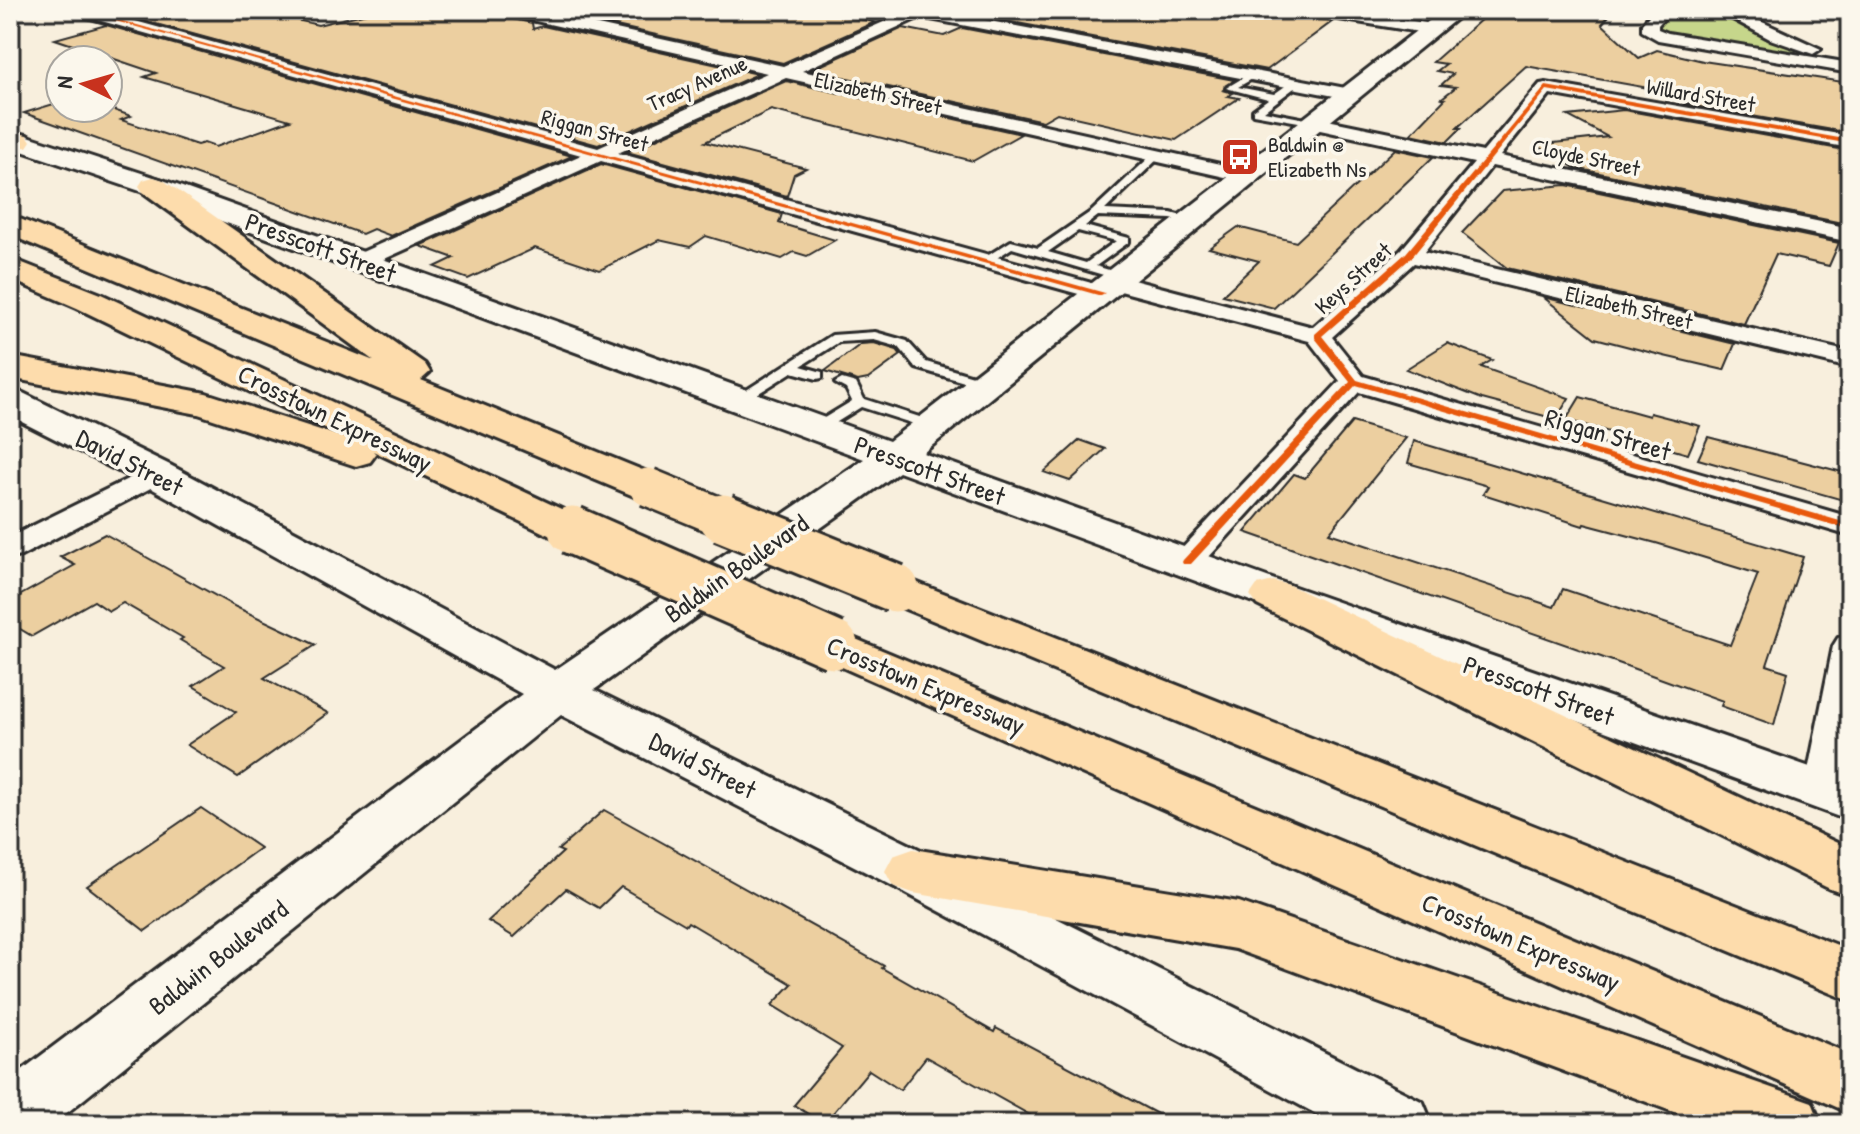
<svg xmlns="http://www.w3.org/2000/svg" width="1860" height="1134" font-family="'Patrick Hand',sans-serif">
	<rect width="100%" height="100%" fill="#f8efdd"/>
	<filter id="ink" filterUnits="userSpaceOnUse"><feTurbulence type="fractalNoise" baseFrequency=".0125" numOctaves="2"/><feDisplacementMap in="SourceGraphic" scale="16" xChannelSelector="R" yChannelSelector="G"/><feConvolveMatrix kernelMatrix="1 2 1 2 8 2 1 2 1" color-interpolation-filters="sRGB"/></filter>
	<g filter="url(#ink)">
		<path fill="#c6d68b" stroke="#78805b" stroke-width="2" d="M1672 10H1710L1790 46 1796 49 1795 52C1776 57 1670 40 1658 26Z"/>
		<g fill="#eccfa0" stroke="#2b2b2b" stroke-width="2">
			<path d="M163 10H283L284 17 318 25 379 10H498L508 18 532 23 533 29 543 26 758 74 598 145 134 18Z"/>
			<path d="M588 10H814L875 22 783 63 571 16Z"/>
			<path d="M1001 10H1303L1314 18 1333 21 1267 70 985 17Z"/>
			<path d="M1492 10H1614L1602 24 1639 58 1657 50 1703 61 1850 83V133L1683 104 1715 100 1526 66 1457 128H1461L1447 142 1411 134 1445 99 1442 98 1456 87 1441 85 1453 74 1437 71 1446 64 1433 62Z"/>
			<path d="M106 25 572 156 391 236 373 229 362 234 24 113 60 102V108H108L131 116 121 120 197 145 204 143 215 147 290 120 144 77 156 73 55 39Z"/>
			<path d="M903 28 944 36 962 28 1234 80 1223 90 1233 93 1228 96 1239 98 1176 140 1057 113 1043 121 811 70Z"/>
			<path d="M786 81 1021 134 973 161 771 110 705 142 806 168 794 174 787 196 627 152Z"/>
			<path d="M1624 110 1850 151V216L1847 224 1575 168 1536 145 1608 137 1568 116Z"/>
			<path d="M1395 149 1433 157 1274 308 1223 295 1259 261 1209 248 1238 227 1296 242Z"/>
			<path d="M601 164 782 214 779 223 835 240 807 256 794 252 782 259 706 236 690 247 659 240 600 270 535 248 468 279 435 267 454 258 420 246Z"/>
			<path d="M1566 185 1839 243 1829 266 1776 254 1744 324 1507 268 1462 233 1502 191Z"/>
			<path d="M1543 297 1735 344 1724 370 1664 356 1595 338Z"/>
			<path d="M874 343 897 350 901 355 868 379 858 381 825 371 861 344Z"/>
			<path d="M1447 343 1492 360 1481 367 1569 398 1556 419 1482 399 1406 369Z"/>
			<path d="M1580 397 1649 416 1650 413 1700 426 1688 454 1566 420Z"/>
			<path d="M1352 422 1406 438 1329 533 1554 607 1563 589 1730 645 1758 574 1656 543 1584 524 1583 526 1483 494 1488 486 1408 463 1414 441 1803 557 1767 665 1788 672 1774 725 1721 706 1723 701 1621 664 1245 532 1294 474 1305 478Z"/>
			<path d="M1708 437 1850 474V502L1698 459Z"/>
			<path d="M1080 440 1105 449 1070 481 1044 472Z"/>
			<path d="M105 534 236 607 316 645 264 678 328 713 238 777 187 745 236 712 193 686 224 666 180 640 183 638 123 603 109 611 94 601 32 636 10 623V601L75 565 60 557Z"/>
			<path d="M201 808 260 848 145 931 87 886Z"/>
			<path d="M604 810 884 966 882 968 994 1032 996 1028 1176 1124H1046L926 1057 900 1090 869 1070 824 1124 794 1105 842 1048 772 1005 792 984 688 922 686 925 621 887 599 908 566 889 514 937 488 921 563 852 558 850Z"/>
		</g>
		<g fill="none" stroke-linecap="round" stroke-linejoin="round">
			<defs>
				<g id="service">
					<path d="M1251 73 1255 76 1254 78 1238 87 1274 94 1291 82H1297V86L1264 111 1316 121V125L1253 114V110L1268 99 1226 88Z"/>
					<path d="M1154 153 1162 155 1105 210 1171 213 1197 220 1192 223 1171 219 1098 216 1085 226 1129 238V242L1096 266 1125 275V279H1117L1012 248 989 263 979 261 1011 241 1038 248 1092 211ZM1078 231 1116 241 1086 263 1048 252Z"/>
					<path d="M875 332 907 341 926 362 990 381 992 384 985 388 916 368 899 347 874 340 839 342 801 366 822 372V378L817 379 792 372 743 403 738 404 731 400 832 335Z"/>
					<path d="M842 379 856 383 864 399 938 423 940 426 933 430 861 407 821 432H811L809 429 811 426 852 401 846 389 835 383Z"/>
				</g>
				<g id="minor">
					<path d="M70 10H95L598 148 767 73 509 15 501 10H530L783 66 902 14 898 10H931L1356 90 1359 94 1350 99 920 17 802 71 1247 170 1257 176 1247 182 786 78 618 153 1106 287 1102 282 1106 277 1114 275 1313 327 1401 250 1474 163 1306 127 1304 123 1306 119 1313 117 1483 152 1540 84 1546 83 1850 136V148L1550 94 1500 156 1850 228V242L1492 166 1424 252 1850 352V368L1414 263 1332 337 1363 376 1850 517V536L1359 392 1198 569 1187 572 1176 569 1171 562 1176 555 1340 381 1309 341 1109 288 1113 293 1109 298H1093L601 161 369 266H353L350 261 353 256 581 155 73 13Z"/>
					<path d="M1306 10H1343L1432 24 1440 29 1432 34 1314 15Z"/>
					<path d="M1654 10H1671L1658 25V29L1668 33 1850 63V73L1658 40 1642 31V24Z"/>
					<path d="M1716 10H1736L1821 49 1813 54 1770 39Z"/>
					<path d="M156 465 166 468 171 474 166 480 21 556 10 558V537Z"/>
					<path d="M1850 635C1850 682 1860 760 1837 801L1823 805 1809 801 1804 791 1833 646 1838 638Z"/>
				</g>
				<path id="secondary" d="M1443 10H1467L923 453 1289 585 1850 781V821L899 472 594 690 933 856 1423 1102 1432 1124H1335L893 886 561 715 53 1124H10V1079L522 694 142 483 10 416V390L23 393 170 465 555 670 864 459 143 192 10 147V130L163 180 889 441Z"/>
				<g id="motorway">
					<path d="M10 132 27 135 31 141 27 147 10 148Z"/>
					<path d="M153 177 163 180 425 364 430 372 421 380 662 478 668 487 662 496 648 499 634 496 10 235V215L374 361 143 192 139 186 143 180Z"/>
					<path d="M10 258 101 294 587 521 593 530 587 539 572 543 557 539 373 451 376 454 370 462 356 466 198 414 10 378V356L206 393 348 439 77 308 10 279Z"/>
					<path d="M895 574 1850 950V1001L879 598 873 588 879 578Z"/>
					<path d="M1273 581 1289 585 1850 849V896L1830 889 1257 605 1250 595 1257 585Z"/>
					<path d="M834 630 1850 1054V1113L817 656 810 645 817 634Z"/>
					<path d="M913 849 1239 902 1812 1102 1821 1124H1706L1235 949 913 893 893 886 885 871 893 856Z"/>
				</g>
			</defs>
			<use href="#service" stroke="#2b2b2b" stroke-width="6"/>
			<use href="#minor" stroke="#2b2b2b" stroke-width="6"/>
			<use href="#secondary" stroke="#2b2b2b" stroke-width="6"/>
			<use href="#motorway" stroke="#2b2b2b" stroke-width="6"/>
			<use href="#service" fill="#fbf7ec" fill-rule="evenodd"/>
			<use href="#minor" fill="#fbf7ec" fill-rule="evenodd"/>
			<use href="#secondary" fill="#fbf7ec" fill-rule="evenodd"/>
			<use href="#motorway" fill="#fddcac" fill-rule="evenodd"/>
			<defs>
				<path id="motorway-bridge-far1" d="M648 487 728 520"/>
				<g id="motorway-bridge">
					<path d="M723 518 895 588"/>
					<path d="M572 530 834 645"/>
				</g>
			</defs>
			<use href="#motorway-bridge-far1" stroke="#2b2b2b" stroke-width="42" stroke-linecap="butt"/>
			<use href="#motorway-bridge" stroke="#2b2b2b" stroke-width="53" stroke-linecap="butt"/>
			<use href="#motorway-bridge-far1" stroke="#fddcac" stroke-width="37"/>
			<use href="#motorway-bridge" stroke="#fddcac" stroke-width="47"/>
			<defs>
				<g id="cycleway">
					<path d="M76 10H83L1105 293 1101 295H1098Z"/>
					<path d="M1546 86 1850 140V144L1547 90 1412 257 1322 336 1357 380 1850 524V530L1356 385 1191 564H1183L1182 562 1183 560 1350 382 1315 338V334L1406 253Z"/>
				</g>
			</defs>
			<use href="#cycleway" stroke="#fbf7ec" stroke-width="5"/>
			<use href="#cycleway" fill="#e8590c" fill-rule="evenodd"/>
		</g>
	</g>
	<defs>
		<symbol id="bus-square" viewBox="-11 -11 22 22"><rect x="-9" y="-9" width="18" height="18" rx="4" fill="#c8321e" stroke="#fbf7ec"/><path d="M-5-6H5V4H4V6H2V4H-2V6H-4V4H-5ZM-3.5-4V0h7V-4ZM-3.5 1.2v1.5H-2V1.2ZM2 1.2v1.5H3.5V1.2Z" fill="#fff"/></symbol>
	</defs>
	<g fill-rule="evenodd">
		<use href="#bus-square" x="1218" y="135" width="44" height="44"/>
	</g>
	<g text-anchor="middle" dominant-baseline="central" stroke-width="7" stroke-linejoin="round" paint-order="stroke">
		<g font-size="22" fill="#2b2b2b" stroke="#fbf7ec">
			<text transform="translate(697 83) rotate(-24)">Tracy Avenue</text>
			<text transform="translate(878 93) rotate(13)">Elizabeth Street</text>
			<text transform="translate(1701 95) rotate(10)">Willard Street</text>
			<text transform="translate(595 130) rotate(15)">Riggan Street</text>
			<text transform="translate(1586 157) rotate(12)">Cloyde Street</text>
			<text transform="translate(1353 278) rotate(-42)">Keys Street</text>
			<text transform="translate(1629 307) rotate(13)">Elizabeth Street</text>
		</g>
		<g font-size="22" fill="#2b2b2b" stroke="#fbf7ec" text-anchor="start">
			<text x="1268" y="144">Baldwin @<tspan x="1268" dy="25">Elizabeth Ns</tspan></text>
		</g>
		<g font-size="26" fill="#2b2b2b" stroke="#fbf7ec">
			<text transform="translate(321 247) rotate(20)">Presscott Street</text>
			<text transform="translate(335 418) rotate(26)">Crosstown Expressway</text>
			<text transform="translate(1608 434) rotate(16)">Riggan Street</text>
			<text transform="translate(130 462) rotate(27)">David Street</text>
			<text transform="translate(930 470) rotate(20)">Presscott Street</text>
			<text transform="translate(736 568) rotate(-35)">Baldwin Boulevard</text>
			<text transform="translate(926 685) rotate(23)">Crosstown Expressway</text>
			<text transform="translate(1539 690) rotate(20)">Presscott Street</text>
			<text transform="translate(703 765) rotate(27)">David Street</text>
			<text transform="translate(1521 942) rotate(23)">Crosstown Expressway</text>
			<text transform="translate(218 957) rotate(-38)">Baldwin Boulevard</text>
		</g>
	</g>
	<rect width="1860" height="1134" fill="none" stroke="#fbf7ec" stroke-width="40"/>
	<rect x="20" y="20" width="1820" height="1094" fill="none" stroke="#2b2b2b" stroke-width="3" filter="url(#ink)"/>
	<g transform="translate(84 84) rotate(275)"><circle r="38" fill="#fbf7ec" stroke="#a8a59f" stroke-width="2"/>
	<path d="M0-6L14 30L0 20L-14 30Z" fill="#c8321e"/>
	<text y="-12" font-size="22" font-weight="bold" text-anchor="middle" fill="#2b2b2b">N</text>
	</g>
</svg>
